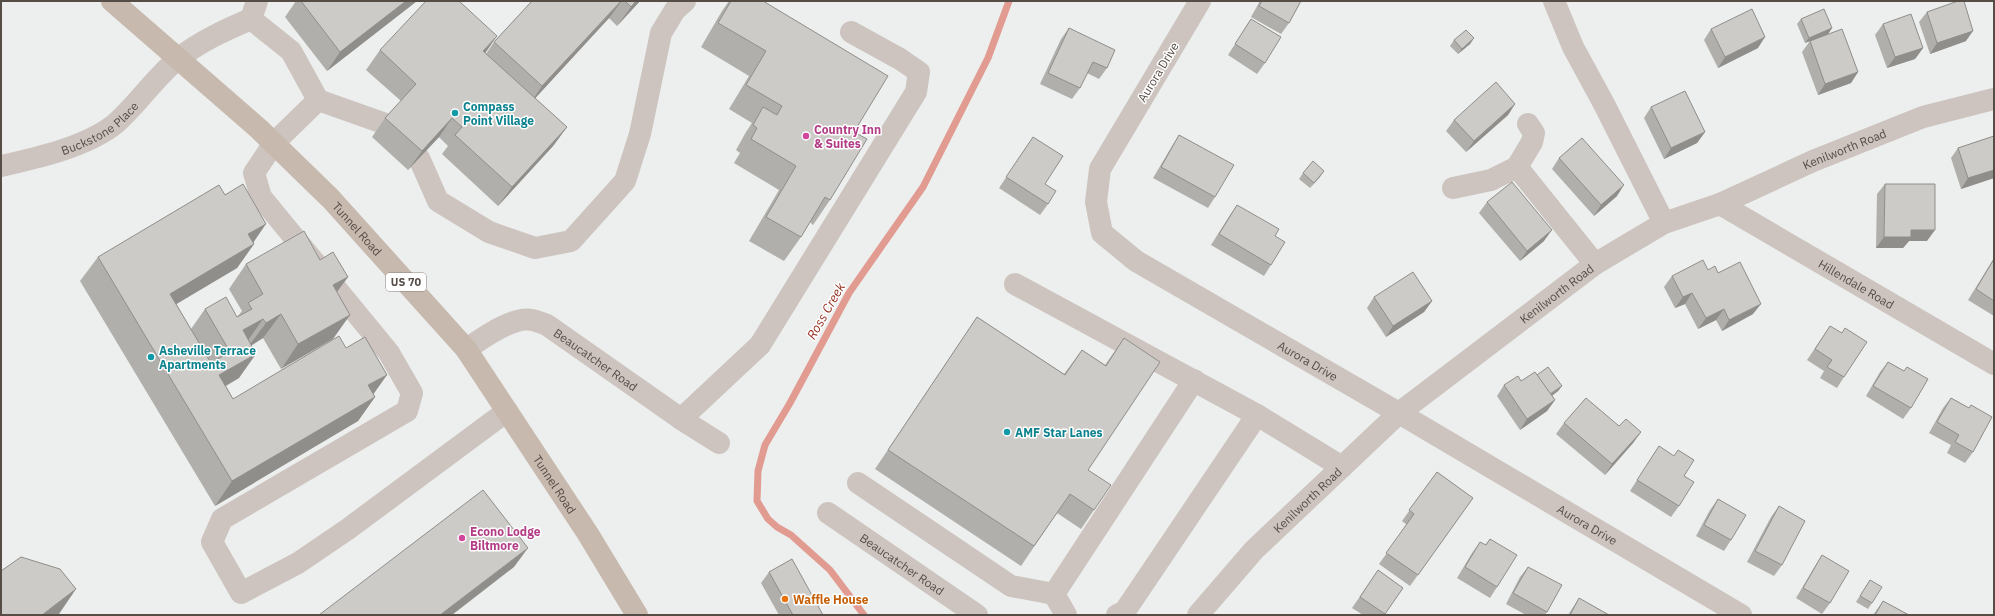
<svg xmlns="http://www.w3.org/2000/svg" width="1995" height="616" font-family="'IBM Plex Sans',sans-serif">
	<rect width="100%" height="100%" fill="#ecefee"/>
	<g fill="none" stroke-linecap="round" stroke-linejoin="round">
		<path stroke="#e19b90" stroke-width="7" d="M864 615 830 570 791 535 777 527 768 519 757 501 758 471 765 445 790 403 849 293 923 187 988 58 1009 1"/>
		<g stroke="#cdc4bf" stroke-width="22">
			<path id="s1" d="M1200 1 1100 169 1096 202 1102 233 1136 261 1399 413 1741 615"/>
			<path d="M1554 1 1573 47 1604 104 1664 223"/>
			<path d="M251 19 257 1"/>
			<path d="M383 123 318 100 274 143 254 173 261 197 389 353 412 393 407 411 222 519 212 542 241 593 298 563 348 529 507 411"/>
			<path d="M419 158 438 201 489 232 535 248 571 241 625 181 640 134 661 33 675 10 685 1"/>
			<path id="s2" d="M1 166C37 158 86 147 115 124 138 104 155 77 179 58 201 41 225 30 251 19L291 51 318 100"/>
			<path d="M1517 167 1532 142 1534 133 1528 124"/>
			<path d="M1453 188 1491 180 1517 167 1595 264"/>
			<path id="s3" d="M1720 204 1994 364"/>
			<path d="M1015 284 1257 415"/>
			<path id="s4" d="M466 349C482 339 512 316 532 320 537 321 542 323 547 325L684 421 719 443"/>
			<path d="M681 419 760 345 916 92 919 72 900 59 851 32"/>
			<path d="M858 483 1011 586 1054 594"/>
			<path id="s5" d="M828 513 977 615"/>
			<path d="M1066 615 1054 594 1194 380"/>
			<path d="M1117 615 1125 611 1257 415 1342 467"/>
			<path id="s6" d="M1198 615 1254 550 1399 413 1595 264 1664 223 1720 204 1813 161 1923 117 1994 99"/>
		</g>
		<path stroke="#c8b9ae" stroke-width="22" id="s7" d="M112 1 259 129 331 199 466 349 588 534 637 615"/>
	</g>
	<g fill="#b0afab">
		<path d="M296 1H417L327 71 285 17Z"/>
		<path d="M532 1H640L617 26 609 18 535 98 567 127 553 146 498 206 442 154 448 146 439 137 408 170 372 137 385 118 401 101 366 70 380 50 485 53 486 54 494 42Z"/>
		<path d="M729 1H763L854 132 830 200 813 225 810 222 801 237 784 261 749 241 779 190 734 163 740 153 736 150 746 132 752 123 729 109 749 76 701 47 722 11Z"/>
		<path d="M1260 1H1301L1289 23 1281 34 1251 17Z"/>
		<path d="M1927 12 1966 41 1930 54 1919 22Z"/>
		<path d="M1251 19 1265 63 1257 74 1228 55Z"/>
		<path d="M1801 19 1832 28 1828 34 1811 41 1858 72 1851 83 1818 95 1802 52 1810 41 1805 43 1797 24Z"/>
		<path d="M1883 24 1923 48 1915 59 1887 68 1875 35Z"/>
		<path d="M1069 28 1107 68 1099 79 1087 73 1080 88 1072 99 1040 84 1061 39Z"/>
		<path d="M1711 29 1758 48 1718 68 1704 40Z"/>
		<path d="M1474 38 1470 44 1458 54 1450 46 1454 40Z"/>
		<path d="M1515 104 1508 115 1466 152 1446 131 1454 120Z"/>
		<path d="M1651 107 1705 132 1697 143 1664 159 1644 118Z"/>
		<path d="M1179 135 1215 197 1208 208 1153 178 1172 146Z"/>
		<path d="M1994 136V178L1961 189 1951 158 1958 148Z"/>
		<path d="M1033 137 1048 204 1040 215 999 188Z"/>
		<path d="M1559 158 1617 196 1594 216 1552 169Z"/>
		<path d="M1324 171 1310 188 1299 179 1303 173Z"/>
		<path d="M1885 184 1927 241H1909L1903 248H1876L1877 194Z"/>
		<path d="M225 195 254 244 237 268 176 304 191 329 205 309 237 317 242 311 229 289 246 264 320 260 348 277 281 369 263 338 251 346 239 378 226 386 233 399 373 394 375 397 358 421 215 506 80 281 98 257Z"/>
		<path d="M1487 202 1544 241 1520 261 1479 213Z"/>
		<path d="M1237 205 1275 236 1271 265 1264 276 1211 245 1230 215Z"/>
		<path d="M1994 258V316L1968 300Z"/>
		<path d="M1708 270 1718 273 1753 314 1722 331 1716 320 1698 329 1685 304 1675 308 1664 287 1672 276Z"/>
		<path d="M1374 297 1432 301 1424 312 1386 337 1367 308Z"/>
		<path d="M977 317 1064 374 1082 350 1105 365 1124 338 1088 470 1094 510 1081 529 1057 513 1021 566 875 469Z"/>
		<path d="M1830 326 1844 377 1837 388 1820 378 1824 371 1807 360Z"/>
		<path d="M1888 362 1904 371 1907 367 1911 408 1903 419 1866 396 1880 372Z"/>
		<path d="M1537 375 1562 386 1558 391 1552 396 1555 400 1547 411 1520 430 1497 396 1504 385 1521 381Z"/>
		<path d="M1951 398 1969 408 1971 405 1973 452 1965 463 1947 453 1951 445 1929 433 1943 408Z"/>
		<path d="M1564 423 1641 432 1633 443 1605 475 1556 434Z"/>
		<path d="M1659 446 1679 506 1671 517 1630 491Z"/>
		<path d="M1437 472 1473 498 1410 586 1379 564 1407 525 1402 521Z"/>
		<path d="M1718 499 1731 540 1724 551 1696 536 1710 510Z"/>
		<path d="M1779 506 1782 565 1774 576 1747 562 1771 517Z"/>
		<path d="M1490 539 1497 587 1490 598 1457 578 1472 553 1480 542 1485 545Z"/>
		<path d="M1822 555 1830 603 1822 614 1796 598 1815 566Z"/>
		<path d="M1528 567 1547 612 1545 615H1526L1506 604 1520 577Z"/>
		<path d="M1378 570 1403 588 1384 615H1363L1352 608Z"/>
		<path d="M769 572 823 615H779L761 583Z"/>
		<path d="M1870 580 1872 603 1868 609 1856 602Z"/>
		<path d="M1579 598 1609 615H1568Z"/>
		<path d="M1883 601 1909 615H1873Z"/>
	</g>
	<g fill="#908e8b">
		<path d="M406 1H417L327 71 340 52Z"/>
		<path d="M622 1 609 18 529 105 542 86Z"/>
		<path d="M636 1H640L617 26 631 7Z"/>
		<path d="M1832 28 1828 34 1805 43 1809 38Z"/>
		<path d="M1973 31 1966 41 1930 54 1937 43Z"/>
		<path d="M497 36 484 55 483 51Z"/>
		<path d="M1765 37 1758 48 1718 68 1725 57Z"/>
		<path d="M1474 38 1470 44 1458 54 1462 49Z"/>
		<path d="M1923 48 1915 59 1887 68 1895 57Z"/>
		<path d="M1858 72 1851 83 1818 95 1825 84Z"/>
		<path d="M1515 104 1508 115 1466 152 1474 141Z"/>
		<path d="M452 118 439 137 408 170 422 151Z"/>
		<path d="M567 127 553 146 498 206 512 187Z"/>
		<path d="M1705 132 1697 143 1664 159 1671 148Z"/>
		<path d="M1994 170V178L1961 189 1968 178Z"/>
		<path d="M1324 171 1320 177 1310 188 1314 183Z"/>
		<path d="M1624 185 1617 196 1594 216 1601 205Z"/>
		<path d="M266 224 251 246 254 244 237 268 153 318 170 294 248 234Z"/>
		<path d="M1552 230 1544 241 1520 261 1527 251Z"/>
		<path d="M1911 230H1935L1927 241H1909L1903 248H1876L1884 237Z"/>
		<path d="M348 277 330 301 333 285Z"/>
		<path d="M1692 293 1685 304 1675 308 1683 297Z"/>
		<path d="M1432 301 1424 312 1386 337 1393 326Z"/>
		<path d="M1761 304 1753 314 1722 331 1729 320Z"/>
		<path d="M1724 309 1716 320 1698 329 1706 318Z"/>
		<path d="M281 314 263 338 248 347 266 323Z"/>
		<path d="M350 315 333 339 281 369 298 344Z"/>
		<path d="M263 319 246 343 243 330Z"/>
		<path d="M256 354 239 378 202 399 219 375Z"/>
		<path d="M387 375 370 399 368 385Z"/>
		<path d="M1562 386 1558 391 1546 400 1550 395Z"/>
		<path d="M375 397 358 421 215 506 232 481Z"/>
		<path d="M1555 400 1547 411 1520 430 1527 419Z"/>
		<path d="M1641 432 1633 443 1605 475 1612 464Z"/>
		<path d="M528 548 514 567 452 615H440Z"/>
		<path d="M76 589 59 614 57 615H42Z"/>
	</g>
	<g fill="#cdcbc7" stroke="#908e8b">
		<path d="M301 1H406L340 52Z"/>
		<path d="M426 1H459L497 36 483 51 567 127 512 187 455 135 462 127 452 118 422 151 385 118 416 84 380 50Z"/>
		<path d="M532 1H621L542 86 494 42Z"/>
		<path d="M625 1H636L631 7Z"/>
		<path d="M731 1H763L888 76 854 132 867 139 830 200 825 197 801 237 766 217 796 166 751 139 757 128 753 125 763 107 777 115 782 106 746 85 766 51 718 23Z"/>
		<path d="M1262 1H1301L1289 23 1259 6Z"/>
		<path d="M1958 1H1964L1973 31 1937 43 1927 12Z"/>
		<path d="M1752 9 1765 37 1725 57 1711 29Z"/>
		<path d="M1824 9 1832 28 1809 38 1801 19Z"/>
		<path d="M1911 14 1923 48 1895 57 1883 24Z"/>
		<path d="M1251 19 1281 37 1265 63 1235 44Z"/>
		<path d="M1069 28 1115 50 1107 68 1093 62 1080 88 1048 73Z"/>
		<path d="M1842 29 1858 72 1825 84 1810 41Z"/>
		<path d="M1466 30 1474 38 1462 49 1454 40Z"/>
		<path d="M1496 82 1515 104 1474 141 1454 120Z"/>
		<path d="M1685 91 1705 132 1671 148 1651 107Z"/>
		<path d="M1179 135 1234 165 1215 197 1161 167Z"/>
		<path d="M1994 136V170L1968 178 1958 148Z"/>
		<path d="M1033 137 1063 156 1045 184 1056 191 1048 204 1006 177Z"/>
		<path d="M1582 138 1624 185 1601 205 1559 158Z"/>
		<path d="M1313 161 1324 171 1314 183 1303 173Z"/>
		<path d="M1512 182 1552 230 1527 251 1487 202Z"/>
		<path d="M243 184 266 224 248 234 254 244 170 294 211 363 230 352 205 309 226 297 237 317 252 309 248 303 263 294 246 264 304 231 320 260 333 252 348 277 333 285 350 315 298 344 281 314 266 323 263 319 243 330 256 354 219 375 233 399 339 336 346 348 365 337 387 375 368 385 375 397 232 481 98 257 219 185 225 195Z"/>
		<path d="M1885 184H1935V230H1911V237H1884Z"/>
		<path d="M1237 205 1279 229 1275 236 1285 242 1271 265 1219 234Z"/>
		<path d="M1994 259V301L1976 289Z"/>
		<path d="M1703 260 1708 270 1715 266 1718 273 1740 262 1761 304 1729 320 1724 309 1706 318 1692 293 1683 297 1672 276Z"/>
		<path d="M1413 272 1432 301 1393 326 1374 297Z"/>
		<path d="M977 317 1065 375 1082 350 1106 366 1124 338 1160 362 1088 470 1111 485 1094 510 1070 494 1034 546 888 450Z"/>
		<path d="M1830 326 1842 333 1845 328 1867 342 1844 377 1827 367 1832 360 1815 349Z"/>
		<path d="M1888 362 1904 371 1907 367 1928 379 1911 408 1873 386Z"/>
		<path d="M1548 367 1562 386 1550 394 1537 375Z"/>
		<path d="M1535 372 1555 400 1527 419 1504 385 1518 376 1521 381Z"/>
		<path d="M1586 398 1619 426 1626 419 1641 432 1612 464 1564 423Z"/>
		<path d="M1951 398 1969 408 1971 405 1992 417 1973 452 1955 442 1959 435 1937 422Z"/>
		<path d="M1659 446 1674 456 1678 450 1694 460 1684 476 1694 482 1679 506 1637 480Z"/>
		<path d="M1437 472 1473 498 1418 575 1386 553 1414 514 1409 510Z"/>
		<path d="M483 490 528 548 440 615H319Z"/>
		<path d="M1718 499 1746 515 1731 540 1704 525Z"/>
		<path d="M1779 506 1805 521 1782 565 1755 551Z"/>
		<path d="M1490 539 1517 555 1497 587 1465 567 1480 542 1486 545Z"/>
		<path d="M1822 555 1849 571 1830 603 1803 588Z"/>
		<path d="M21 557 60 569 76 589 42 615H1V571Z"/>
		<path d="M792 559 823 615H793L769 572Z"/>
		<path d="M1528 567 1562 585 1547 612 1513 593Z"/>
		<path d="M1378 570 1403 588 1385 614 1360 597Z"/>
		<path d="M1870 580 1882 587 1872 603 1860 596Z"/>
		<path d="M1579 598 1609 615H1570Z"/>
		<path d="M1883 601 1909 615H1875Z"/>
	</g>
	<g fill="#0f9aa8" stroke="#fff" stroke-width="1.5">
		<circle cx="455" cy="113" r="4"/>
		<circle cx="151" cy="357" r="4"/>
		<circle cx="1007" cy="432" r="4"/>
	</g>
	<g fill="#d1479c" stroke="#fff" stroke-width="1.5">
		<circle cx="806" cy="136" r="4"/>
		<circle cx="462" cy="538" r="4"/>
	</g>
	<circle fill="#e8710a" stroke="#fff" stroke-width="1.5" cx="785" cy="599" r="4"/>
	<g text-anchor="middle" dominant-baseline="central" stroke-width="3" stroke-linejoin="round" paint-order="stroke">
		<rect fill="#fff" stroke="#89827e" stroke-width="1" x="386" y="273" width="40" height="18" rx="3"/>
		<g font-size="11" font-weight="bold" fill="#574d47">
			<text x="406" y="282">US 70</text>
		</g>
		<g font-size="12" fill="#574d47" stroke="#fff">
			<text transform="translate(1158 72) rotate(-59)">Aurora Drive</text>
			<text stroke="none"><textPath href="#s2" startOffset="107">Buckstone Place</textPath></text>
			<text stroke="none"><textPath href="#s6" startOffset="807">Kenilworth Road</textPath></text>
			<text stroke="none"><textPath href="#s7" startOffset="335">Tunnel Road</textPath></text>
			<text stroke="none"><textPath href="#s3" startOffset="158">Hillendale Road</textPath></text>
			<text stroke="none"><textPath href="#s6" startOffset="483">Kenilworth Road</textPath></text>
			<text stroke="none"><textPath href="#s4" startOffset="149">Beaucatcher Road</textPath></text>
			<text stroke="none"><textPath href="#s1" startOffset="503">Aurora Drive</textPath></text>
			<text stroke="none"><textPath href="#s7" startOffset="659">Tunnel Road</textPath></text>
			<text stroke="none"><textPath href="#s6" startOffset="159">Kenilworth Road</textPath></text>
			<text stroke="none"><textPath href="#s1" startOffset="827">Aurora Drive</textPath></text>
			<text stroke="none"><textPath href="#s5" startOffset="90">Beaucatcher Road</textPath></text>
		</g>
		<g font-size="12" font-weight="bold" fill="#0d838f" stroke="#fff" text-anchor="start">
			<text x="463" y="106">Compass<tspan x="463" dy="14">Point Village</tspan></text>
			<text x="159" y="350">Asheville Terrace<tspan x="159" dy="14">Apartments</tspan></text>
			<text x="1015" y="432">AMF Star Lanes</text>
		</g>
		<g font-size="12" font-weight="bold" fill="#b23c85" stroke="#fff" text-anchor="start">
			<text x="814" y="129">Country Inn<tspan x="814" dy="14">&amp; Suites</tspan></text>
			<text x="470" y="531">Econo Lodge<tspan x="470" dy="14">Biltmore</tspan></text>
		</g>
		<g font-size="12" font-weight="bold" fill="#c56008" stroke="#fff" text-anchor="start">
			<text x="793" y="599">Waffle House</text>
		</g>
		<g font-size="13" font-style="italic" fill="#952d1c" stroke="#fff">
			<text transform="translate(826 311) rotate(-60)">Ross Creek</text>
		</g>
	</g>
	<rect width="1995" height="616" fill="none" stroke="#574d47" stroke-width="4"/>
</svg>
